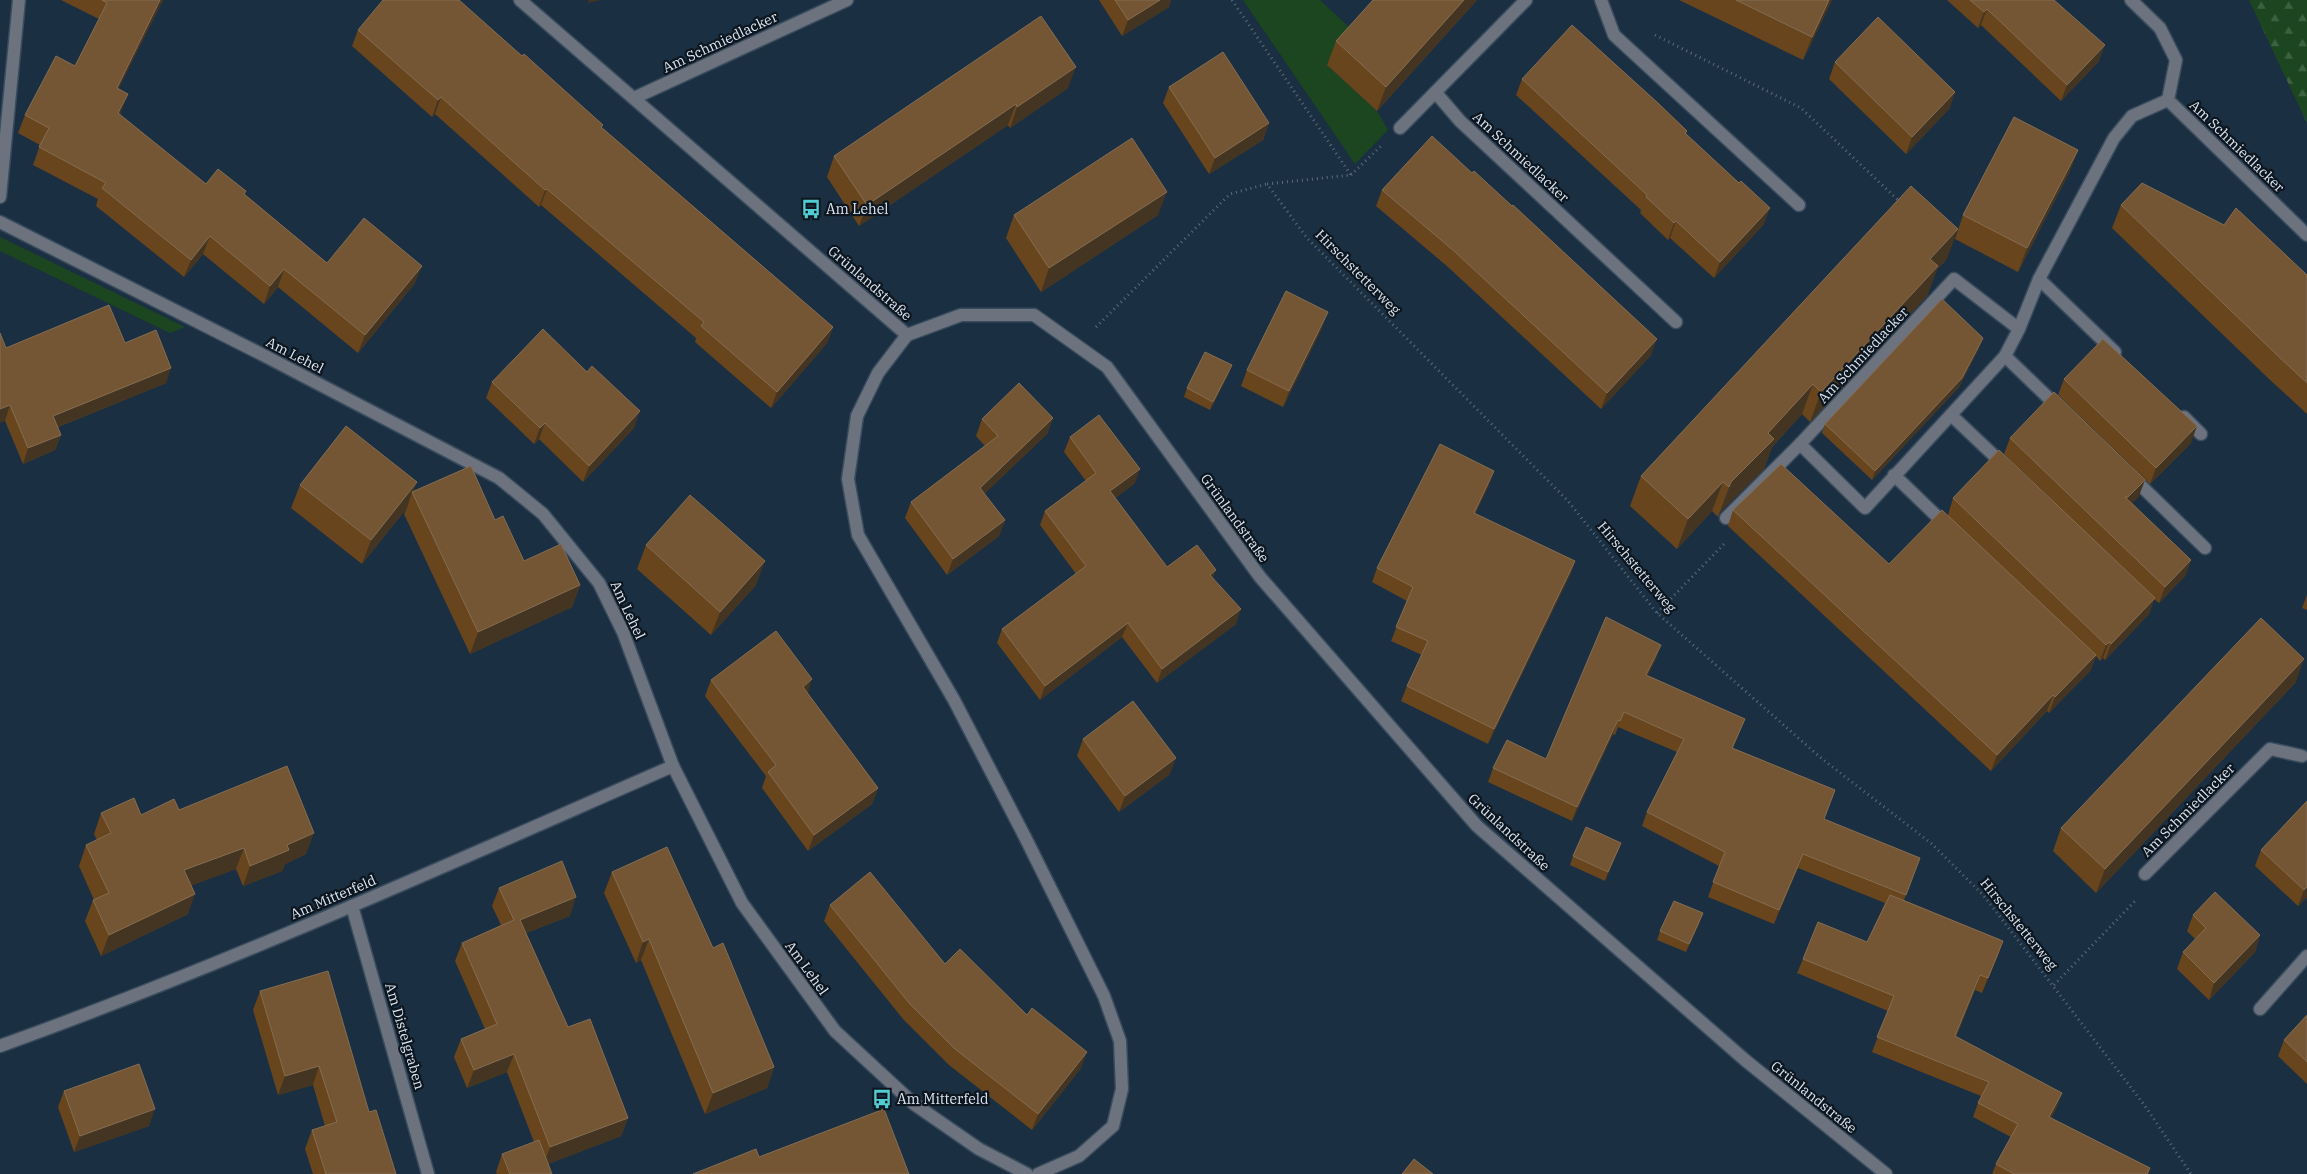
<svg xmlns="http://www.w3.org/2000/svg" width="2307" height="1174" font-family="'IBM Plex Serif',serif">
	<defs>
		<pattern id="forest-firs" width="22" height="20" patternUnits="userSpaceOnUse" patternTransform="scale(1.25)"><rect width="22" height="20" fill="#1b461f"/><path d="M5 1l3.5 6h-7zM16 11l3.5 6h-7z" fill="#3c6140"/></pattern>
	</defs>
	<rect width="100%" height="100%" fill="#1b2f42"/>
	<g fill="#1b461f">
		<path d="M1243 0H1320L1355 33 1327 65 1377 111 1388 130 1355 164Z"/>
		<path d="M0 237 185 327 170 333 0 251Z"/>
	</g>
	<path fill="url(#forest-firs)" d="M2249 0H2307V123Z"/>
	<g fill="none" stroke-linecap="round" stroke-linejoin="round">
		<defs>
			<g id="minor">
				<path d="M520 0 907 335"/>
				<path d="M1601 0 1614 35 1799 205"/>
				<path d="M2131 0 2160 28 2176 60 2168 100 2307 235"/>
				<path d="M1436 93 1460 121 1676 322"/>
				<path d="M634 98 847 0"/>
				<path d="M1400 128 1526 0"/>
				<path d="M0 197 19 0"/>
				<path d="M0 222 265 356 499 478 543 514 599 583 623 632 673 766 742 903 835 1031 914 1104 979 1149 1027 1174"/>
				<path d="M2039 279 2115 352"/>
				<path d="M2019 329 1954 279 1800 444 1865 508 2005 356 2019 329 2039 279 2114 138 2132 116 2168 100"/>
				<path d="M907 335 961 315H1034L1107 367 1260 577 1477 826 1745 1060 1886 1174"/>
				<path d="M907 335 878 373 857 416 848 479 858 535 954 700 1026 839 1104 996 1120 1041 1122 1089 1113 1126 1079 1156 1038 1174"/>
				<path d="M2005 356 2061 410"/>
				<path d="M1951 415 2005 466"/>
				<path d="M2184 417 2201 434"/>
				<path d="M1894 475 1948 527"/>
				<path d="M2130 475 2205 548"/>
				<path d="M1726 518 1800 444"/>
				<path d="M2145 874 2270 749 2302 756"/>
				<path d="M352 906 428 1174"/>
				<path d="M2260 1009 2307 956"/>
				<path d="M0 1046C228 964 451 863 673 766"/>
			</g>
		</defs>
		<use href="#minor" stroke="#394c5e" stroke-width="15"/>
		<g stroke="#5b6c7d" stroke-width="3" stroke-dasharray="1 4" stroke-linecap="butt">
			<path d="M1232 0 1351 175 1267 184 1307 238 1568 501 1657 613 1821 758 1932 844 1984 896 2145 1106 2191 1174"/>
			<path d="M1655 35 1801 108 1899 201"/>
			<path d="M1351 175 1381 146"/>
			<path d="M1096 327 1230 194 1267 184"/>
			<path d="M1657 613 1725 543"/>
			<path d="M2054 985 2137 899"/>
		</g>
		<use href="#minor" stroke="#6c727e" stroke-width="12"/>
	</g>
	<g fill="#68451d">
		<path d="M61 0H163L118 89 121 112 120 115 206 184 245 195 327 263 415 283 358 353 278 287 264 304 203 254 184 277 96 206 98 199 33 165 40 145 18 133 25 115 75 66 99 19Z"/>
		<path d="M1099 0H1171L1169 7 1122 36Z"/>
		<path d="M1373 0H1477L1377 111 1327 65 1336 41Z"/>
		<path d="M1679 0H1832L1803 60Z"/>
		<path d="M1947 0H2054L2099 61 2061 101 1981 25 1978 28Z"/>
		<path d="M358 30 602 128 833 327 827 343 771 408 695 342 696 338 541 205 539 207 435 114 432 117 352 46Z"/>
		<path d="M1835 62 1955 92 1949 109 1906 154 1829 79Z"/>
		<path d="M1522 79 1687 131 1686 134 1764 224 1714 278 1670 238 1668 240 1640 213 1641 210 1516 95Z"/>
		<path d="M1169 87 1269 123 1263 140 1209 174 1163 103Z"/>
		<path d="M1068 88 1010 128 1008 125 859 226 827 177 834 156Z"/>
		<path d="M2078 150 2069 173 2018 272 1955 239 1963 215Z"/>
		<path d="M1472 173 1651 355 1601 409 1448 267 1376 206 1382 190Z"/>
		<path d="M2121 205 2307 275V414L2268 378 2112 228Z"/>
		<path d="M1014 215H1158L1041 292 1006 238Z"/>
		<path d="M1947 259 1937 269 1927 296 1810 422 1802 414 1772 447 1764 469 1720 512 1718 517 1712 511 1677 549 1630 506 1641 476Z"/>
		<path d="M1322 328 1283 407 1241 386 1247 370Z"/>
		<path d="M125 343 166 383 58 427 61 435 55 450 23 464 5 421 6 348Z"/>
		<path d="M1980 346 1959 387 1872 480 1822 433 1825 424Z"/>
		<path d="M1229 373 1210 410 1184 397 1187 388Z"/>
		<path d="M2064 379 2191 443 2150 484 2058 395Z"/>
		<path d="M492 382 634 428 583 482 539 439 534 444 486 398Z"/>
		<path d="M1053 418 1047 434 984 494 1005 520 999 536 947 575 905 518 911 502 985 446 976 436 982 419Z"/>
		<path d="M1070 437 1135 483 1115 498 1167 567 1213 578 1236 624 1157 683 1122 637 1040 700 997 643 1002 629 1076 574 1040 525 1045 511 1086 481 1064 452Z"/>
		<path d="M2010 438 2139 496 2132 503 2191 560 2185 576 2159 603 2154 599 2149 614 2105 660 2103 658 2100 661 2096 656 2090 671 2049 713 2047 711 1991 771 1728 526 1733 510 1889 564 1948 515 1953 498 2052 500 2004 454Z"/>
		<path d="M300 485 414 491 495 520 524 561 580 585 572 607 470 654 404 514 407 508 362 564 291 508Z"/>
		<path d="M1489 485 1475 514 1575 561 1570 575 1488 744 1401 701 1407 686 1422 655 1391 641 1407 601 1372 582 1377 568Z"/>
		<path d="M646 545 756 585 711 635 637 569Z"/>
		<path d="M2307 595V610L2302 608Z"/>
		<path d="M1656 659 1647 676 1745 719 1733 748 1835 790 1824 819 1920 858 1904 900 2003 941 1982 993 1975 990 1956 1037 2057 1107 2051 1118 2150 1168 2148 1174H1992L1996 1164 2011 1137 1973 1117 1978 1103 1981 1096 1872 1052 1888 1011 1797 973 1803 959 1867 942 1885 903 1798 868 1774 924 1708 897 1719 866 1642 826 1647 812 1677 752 1618 727 1615 735 1613 734 1572 821 1488 782 1493 768 1546 759Z"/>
		<path d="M711 680 807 693 878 788 872 804 808 851 762 788 766 776 705 696Z"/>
		<path d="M2296 682 2096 893 2053 851 2061 828Z"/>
		<path d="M1083 739 1170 774 1119 812 1077 756Z"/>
		<path d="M2307 801V897L2298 906 2255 866 2261 850Z"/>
		<path d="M179 810 306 854 285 864 282 871 243 886 236 869 192 885 188 914 101 956 85 921 93 900H94L79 866 86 845 97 840 94 834 101 813 141 815Z"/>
		<path d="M1621 843 1605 881 1570 865 1573 856Z"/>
		<path d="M612 872 713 948 774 1067 767 1088 705 1114 641 960 636 963 604 893Z"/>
		<path d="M499 888 570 916 526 933 568 1027 628 1118 621 1136 548 1164 552 1174H497L496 1172 502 1154 534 1142 507 1072 467 1088 454 1057 461 1039 485 1029 455 961 462 943 501 925 492 906Z"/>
		<path d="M830 905 945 964 1027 1015 1081 1068 1032 1130 949 1065 903 1019 824 921Z"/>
		<path d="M2193 915 2260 935 2255 952 2209 1000 2177 969 2183 952 2195 939 2187 931Z"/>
		<path d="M1700 922 1686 952 1657 940 1660 931Z"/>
		<path d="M260 991 369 1112 396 1174H313L305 1149 312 1130 325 1126 313 1085 278 1095 253 1010Z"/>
		<path d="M2307 1015V1084L2278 1056 2284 1040Z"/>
		<path d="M64 1091 149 1126 74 1152 58 1107Z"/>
	</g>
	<g fill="#443522">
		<path d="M160 0H163L110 106 117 88Z"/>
		<path d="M589 0H601L588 3Z"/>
		<path d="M1160 0H1171L1169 7 1122 36 1128 20Z"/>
		<path d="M1464 0H1477L1377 111 1386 87Z"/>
		<path d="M1829 0H1832L1803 60 1812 37Z"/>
		<path d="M1987 9 1981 25 1978 28 1984 12Z"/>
		<path d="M2105 45 2099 61 2061 101 2067 85Z"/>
		<path d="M1076 67 1068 88 1010 128 1017 107Z"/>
		<path d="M1955 92 1949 109 1906 154 1912 137Z"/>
		<path d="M128 94 121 112 111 131 118 113Z"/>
		<path d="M441 97 435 114 432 117 438 100Z"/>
		<path d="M1016 104 1008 125 859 226 867 205Z"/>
		<path d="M1269 123 1263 140 1209 174 1215 158Z"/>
		<path d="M2078 150 2069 173 2018 272 2027 248Z"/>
		<path d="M547 189 541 205 539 207 545 190Z"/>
		<path d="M1167 192 1158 215 1041 292 1049 268Z"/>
		<path d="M1770 208 1764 224 1714 278 1720 262Z"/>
		<path d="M1676 221 1670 238 1668 240 1674 223Z"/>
		<path d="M1958 229 1947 259 1937 269 1927 296 1810 422 1821 392 1930 259Z"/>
		<path d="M210 236 203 254 184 277 191 260Z"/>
		<path d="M422 266 415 283 358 353 365 335Z"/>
		<path d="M284 269 278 287 264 304 270 286Z"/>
		<path d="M1328 312 1322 328 1283 407 1289 391Z"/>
		<path d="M833 327 827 343 771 408 777 392Z"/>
		<path d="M1983 338 1980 346 1959 387 1872 480 1875 471Z"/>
		<path d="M1657 339 1651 355 1601 409 1607 393Z"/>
		<path d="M1232 365 1229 373 1210 410 1213 402Z"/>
		<path d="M171 368 166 383 47 431 53 416Z"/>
		<path d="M1813 384 1802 414 1772 447 1764 469 1720 512 1718 517 1731 482 1768 433Z"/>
		<path d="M10 405 5 421 0 423V409Z"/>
		<path d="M640 411 634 428 583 482 589 466Z"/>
		<path d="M1053 418 1047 434 974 504 980 488Z"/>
		<path d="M545 423 539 439 534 444 540 428Z"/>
		<path d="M2197 426 2191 443 2150 484 2156 468Z"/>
		<path d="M61 435 55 450 23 464 28 448Z"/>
		<path d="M1140 469 1135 483 1105 506 1110 491Z"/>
		<path d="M1494 471 1489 485 1468 527 1474 513Z"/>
		<path d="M2145 480 2139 496 2122 514 2128 497Z"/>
		<path d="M417 482 413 493 412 492 407 508 362 564 371 540Z"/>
		<path d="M1723 482 1712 511 1677 549 1688 519Z"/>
		<path d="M1005 520 999 536 947 575 953 559Z"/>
		<path d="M2191 560 2185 576 2159 603 2165 587Z"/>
		<path d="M765 561 756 585 711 635 720 612Z"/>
		<path d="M1575 561 1570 575 1488 744 1494 729Z"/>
		<path d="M1216 570 1211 584 1210 575Z"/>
		<path d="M580 585 572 607 470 654 478 632Z"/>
		<path d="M2155 598 2149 614 2105 660 2111 644Z"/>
		<path d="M1241 609 1236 624 1157 683 1162 669Z"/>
		<path d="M1128 623 1122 637 1040 700 1045 686Z"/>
		<path d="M2109 642 2103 658 2100 661 2106 645Z"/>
		<path d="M1661 645 1656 659 1641 690 1646 675Z"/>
		<path d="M2096 655 2090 671 2049 713 2055 697Z"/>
		<path d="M2304 659 2296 682 2096 893 2105 869Z"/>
		<path d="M812 679 807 696 803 687Z"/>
		<path d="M2053 695 2047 711 1991 771 1997 755Z"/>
		<path d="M1745 719 1739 733 1727 762 1732 748Z"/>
		<path d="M1618 720 1613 734 1572 821 1577 807Z"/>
		<path d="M1176 758 1170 774 1119 812 1125 796Z"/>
		<path d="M878 788 872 804 808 851 814 835Z"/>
		<path d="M314 833 306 854 285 864 282 871 243 886 250 866 287 845Z"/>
		<path d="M1621 843 1618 851 1605 881 1608 872Z"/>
		<path d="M244 848 236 869 177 891 184 870Z"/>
		<path d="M1803 854 1798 868 1774 924 1779 910Z"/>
		<path d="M2307 887V897L2298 906 2304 890Z"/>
		<path d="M195 894 188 914 101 956 109 935Z"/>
		<path d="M576 897 570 916 513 938 520 920Z"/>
		<path d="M1703 913 1700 922 1686 952 1689 944Z"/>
		<path d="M2260 935 2255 952 2209 1000 2214 983Z"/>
		<path d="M649 939 641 960 636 963 643 942Z"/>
		<path d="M2003 941 1998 956 1982 993 1988 978Z"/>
		<path d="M1980 975 1975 990 1950 1051 1955 1036Z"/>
		<path d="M1087 1052 1081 1068 1032 1130 1038 1114Z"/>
		<path d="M514 1054 507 1072 467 1088 474 1070Z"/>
		<path d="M319 1066 313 1085 278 1095 285 1076Z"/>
		<path d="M774 1067 767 1088 705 1114 713 1093Z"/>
		<path d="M2062 1093 2057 1107 2044 1132 2049 1117Z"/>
		<path d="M155 1109 149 1126 74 1152 80 1136Z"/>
		<path d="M628 1118 621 1136 543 1166 550 1147Z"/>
	</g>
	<g fill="#755634" stroke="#846d52">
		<path d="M102 0H160L117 88 128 94 118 113 206 184 218 169 246 191 244 194 327 263 364 218 422 266 365 335 284 269 270 286 210 236 191 260 102 188 106 183 39 147 49 128 25 115 56 56 75 66 107 3Z"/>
		<path d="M383 0H459L522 56 524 54 603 125 601 127 833 327 777 392 701 326 704 322 547 189 545 190 441 97 438 100 358 30Z"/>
		<path d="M1115 0H1160L1128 20Z"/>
		<path d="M1373 0H1464L1386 87 1336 41Z"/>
		<path d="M1736 0H1829L1812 37Z"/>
		<path d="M1970 0H2054L2105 45 2067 85 1987 9 1984 12Z"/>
		<path d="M1041 16 1076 67 1017 107 1016 104 867 205 834 156Z"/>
		<path d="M1878 17 1955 92 1912 137 1835 62Z"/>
		<path d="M1572 25 1659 104 1687 131 1685 133 1739 183 1741 181 1770 208 1720 262 1676 221 1674 223 1646 197 1647 195 1522 79Z"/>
		<path d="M1223 52 1269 123 1215 158 1169 87Z"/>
		<path d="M2014 117 2078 150 2027 248 1963 215Z"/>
		<path d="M1432 136 1472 173 1474 171 1512 206 1513 205 1657 339 1607 393 1454 251 1382 190Z"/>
		<path d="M1132 138 1167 192 1049 268 1014 215Z"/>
		<path d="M2142 183 2224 225 2236 208 2307 275V383L2277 355 2121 205Z"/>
		<path d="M1911 186 1958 229 1930 259 1938 266 1821 392 1813 384 1768 433 1774 439 1731 482 1729 487 1723 482 1688 519 1641 476Z"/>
		<path d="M1286 291 1328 312 1289 391 1247 370Z"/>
		<path d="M1942 299 1983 338 1962 378 1875 471 1825 424Z"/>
		<path d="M109 305 125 343 156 330 171 368 53 416 61 435 28 448 10 405 0 409V333L6 348Z"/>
		<path d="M543 329 587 372 592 366 640 411 589 466 545 423 540 428 492 382Z"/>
		<path d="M2103 339 2197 426 2156 468 2064 379Z"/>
		<path d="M1205 352 1232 365 1213 402 1187 388Z"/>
		<path d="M1019 383 1053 418 980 488 1005 520 953 559 911 502 998 436 982 419Z"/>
		<path d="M2054 392 2145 480 2128 497H2125L2191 560 2165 587 2010 438Z"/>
		<path d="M1099 415 1140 469 1110 491 1167 567 1197 545 1216 570 1210 575 1241 609 1162 669 1128 623 1045 686 1002 629 1086 566 1045 511 1096 473 1070 437Z"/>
		<path d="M346 426 417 482 371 540 300 485Z"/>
		<path d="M1440 444 1494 471 1474 513 1575 561 1494 729 1407 686 1428 641 1396 627 1413 587 1377 568Z"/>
		<path d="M1999 450 2155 598 2111 644 2109 642 2106 645 1953 498Z"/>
		<path d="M1781 464 1889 564 1942 510 2096 655 2055 697 2053 695 1997 755 1733 510Z"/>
		<path d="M471 466 495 520 503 516 524 561 561 544 580 585 478 632 412 492Z"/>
		<path d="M690 495 765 561 720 612 646 545Z"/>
		<path d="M1606 617 1661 645 1646 675 1745 719 1732 748 1835 790 1824 819 1920 858 1906 895 1803 854 1779 910 1713 882 1725 852 1647 812 1684 739 1624 712 1620 721 1618 720 1577 807 1493 768 1507 740 1546 759Z"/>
		<path d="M2261 618 2304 659 2105 869 2061 828Z"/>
		<path d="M776 631 812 679 803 687 878 788 814 835 768 772 776 765 711 680Z"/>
		<path d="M1133 701 1176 758 1125 796 1083 739Z"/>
		<path d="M287 766 314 833 287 845 289 850 250 866 244 848 184 870 195 894 109 935 93 900 109 893 86 845 111 833 101 813 134 798 141 815 174 799 179 810Z"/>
		<path d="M2307 801V887L2304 890 2261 850Z"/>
		<path d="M1586 827 1621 843 1608 872 1573 856Z"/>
		<path d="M667 847 713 948 723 943 774 1067 713 1093 649 939 643 942 612 872Z"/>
		<path d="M562 861 576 897 520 920 568 1027 590 1019 628 1118 550 1147 514 1054 474 1070 461 1039 497 1024 462 943 514 920 499 888Z"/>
		<path d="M870 872 945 964 960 949 1027 1015 1032 1008 1087 1052 1038 1114 955 1049 909 1003 830 905Z"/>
		<path d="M2215 892 2260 935 2214 983 2183 952 2206 928 2193 915Z"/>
		<path d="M1890 895 2003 941 1988 978 1980 975 1955 1036 2062 1093 2049 1117 2150 1168 2147 1174H2014L1996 1164 2018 1124 1978 1103 1989 1082 1877 1037 1894 996 1803 959 1818 922 1867 942Z"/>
		<path d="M1674 901 1703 913 1689 944 1660 931Z"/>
		<path d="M328 971 369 1112 376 1110 396 1174H326L312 1130 337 1122 319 1066 285 1076 260 991Z"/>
		<path d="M2307 1015V1062L2284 1040Z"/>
		<path d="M139 1064 155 1109 80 1136 64 1091Z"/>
		<path d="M884 1109 909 1174H693L756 1149 759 1157Z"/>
		<path d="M539 1140 552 1174H510L502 1154Z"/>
		<path d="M1414 1159 1433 1174H1402Z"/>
	</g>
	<defs>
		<symbol id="bus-bare" viewBox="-9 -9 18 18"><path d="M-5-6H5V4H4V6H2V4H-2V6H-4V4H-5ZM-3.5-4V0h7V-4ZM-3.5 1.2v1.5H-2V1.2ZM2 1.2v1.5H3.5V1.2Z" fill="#51ccd2" stroke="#0d161f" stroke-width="2.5" paint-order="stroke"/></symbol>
	</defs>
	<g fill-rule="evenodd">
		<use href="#bus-bare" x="797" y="195" width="28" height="28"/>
		<use href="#bus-bare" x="868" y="1085" width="28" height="28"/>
	</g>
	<g text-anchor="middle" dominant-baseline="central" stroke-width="4.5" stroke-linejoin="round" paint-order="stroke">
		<g font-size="14" fill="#d9e5f2" stroke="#0d161f">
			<text transform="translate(720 42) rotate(-25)">Am Schmiedlacker</text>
			<text transform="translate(2237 146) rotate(44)">Am Schmiedlacker</text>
			<text transform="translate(1521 157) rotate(43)">Am Schmiedlacker</text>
			<text transform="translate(1358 272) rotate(45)">Hirschstetterweg</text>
			<text transform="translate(870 283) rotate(41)">Grünlandstraße</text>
			<text transform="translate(295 355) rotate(27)">Am Lehel</text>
			<text transform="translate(1863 355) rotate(-47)">Am Schmiedlacker</text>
			<text transform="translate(1235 518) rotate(54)">Grünlandstraße</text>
			<text transform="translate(1637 567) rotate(50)">Hirschstetterweg</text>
			<text transform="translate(628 610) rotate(65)">Am Lehel</text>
			<text transform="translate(2188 810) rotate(-45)">Am Schmiedlacker</text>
			<text transform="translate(1509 832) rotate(43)">Grünlandstraße</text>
			<text transform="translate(333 897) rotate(-23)">Am Mitterfeld</text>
			<text transform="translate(2019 924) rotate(51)">Hirschstetterweg</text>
			<text transform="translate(807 968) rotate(54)">Am Lehel</text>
			<text transform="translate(405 1036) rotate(74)">Am Distelgraben</text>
			<text transform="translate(1814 1097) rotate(39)">Grünlandstraße</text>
		</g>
		<g font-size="14" fill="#d9e5f2" stroke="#0d161f" text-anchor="start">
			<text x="826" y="209">Am Lehel</text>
			<text x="897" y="1099">Am Mitterfeld</text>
		</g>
	</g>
</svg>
